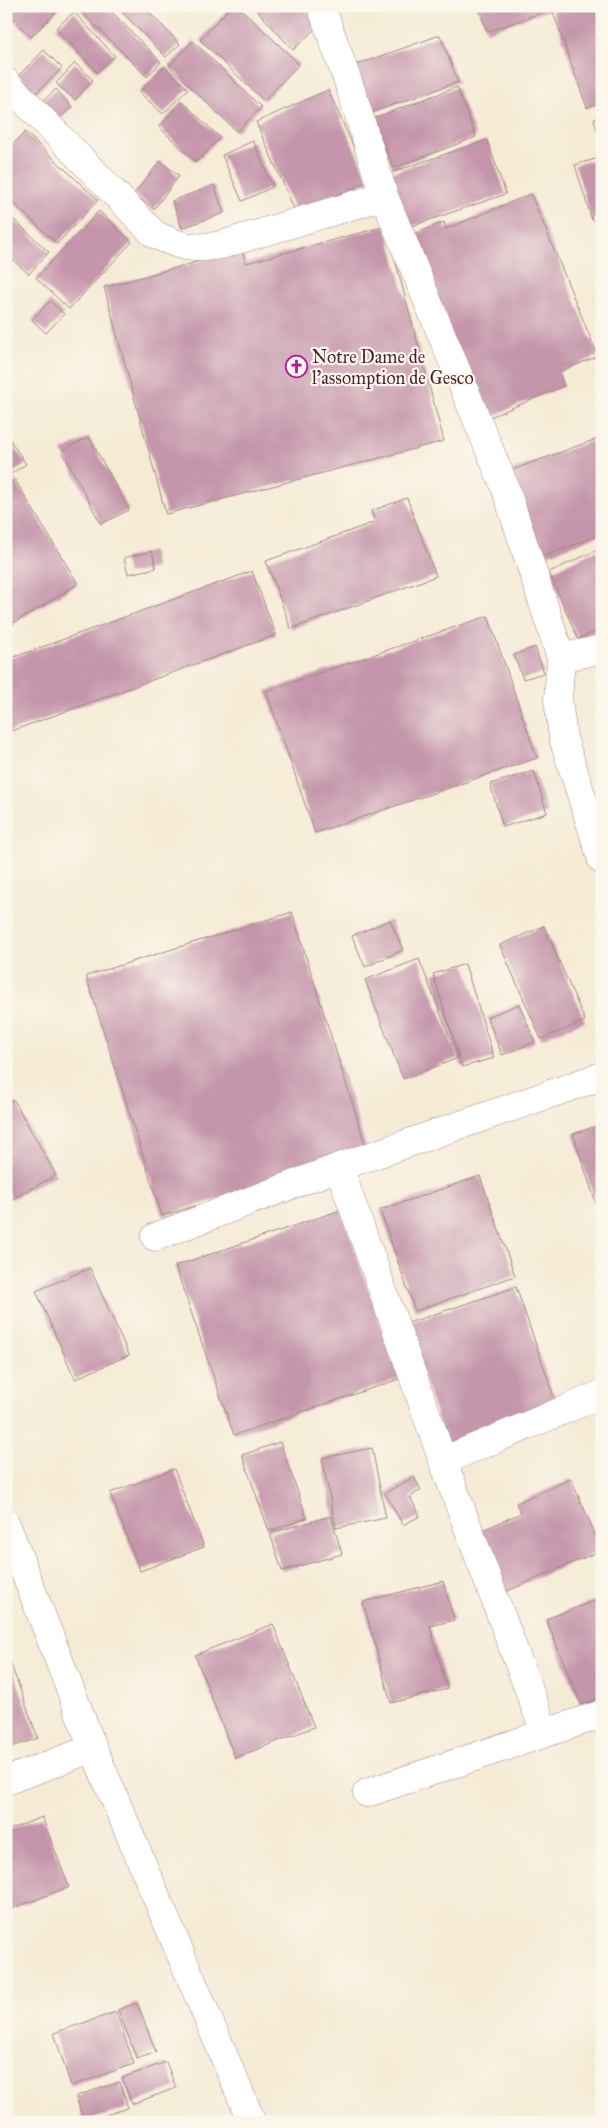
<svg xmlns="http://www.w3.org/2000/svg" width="608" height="2128" font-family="'IM FELL Great Primer',serif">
	<rect width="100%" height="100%" fill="#fbf7ec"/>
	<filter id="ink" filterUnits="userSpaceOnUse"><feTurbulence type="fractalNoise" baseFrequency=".02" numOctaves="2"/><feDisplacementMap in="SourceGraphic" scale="10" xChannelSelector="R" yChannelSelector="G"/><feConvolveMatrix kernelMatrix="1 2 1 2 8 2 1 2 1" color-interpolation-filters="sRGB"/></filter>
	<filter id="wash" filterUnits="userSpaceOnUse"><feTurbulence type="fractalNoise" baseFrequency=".0096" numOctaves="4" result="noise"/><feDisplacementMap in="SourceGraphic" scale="20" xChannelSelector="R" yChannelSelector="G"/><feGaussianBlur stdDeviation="1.12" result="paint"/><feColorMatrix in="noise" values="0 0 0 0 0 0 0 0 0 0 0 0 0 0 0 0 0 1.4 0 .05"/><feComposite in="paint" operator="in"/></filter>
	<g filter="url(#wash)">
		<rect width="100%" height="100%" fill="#f5ebd5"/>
		<g id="blocks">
			<g fill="#c596ab">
				<path d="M6 6H62L31 37 6 12Z"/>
				<path d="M84 6H106L161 62 147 77 80 10Z"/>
				<path d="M116 6H143L180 44 166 57Z"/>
				<path d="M231 6H238L299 64 264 101 200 40Z"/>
				<path d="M253 6H302L319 25 293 50Z"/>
				<path d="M478 6H602V103L587 108 552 9 487 32Z"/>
				<path d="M74 12 115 56 97 72 56 28Z"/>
				<path d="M440 35 458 82 365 115 348 68Z"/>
				<path d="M193 41 261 107 237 132 169 66Z"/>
				<path d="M44 50 62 68 36 93 19 75Z"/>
				<path d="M75 63 93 80 75 100 56 83Z"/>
				<path d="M165 66 188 89 163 114 139 92Z"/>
				<path d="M457 87 476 137 393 168 374 118Z"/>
				<path d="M56 89 72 107 56 122 39 105Z"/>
				<path d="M328 90 369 181 296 213 256 122Z"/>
				<path d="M182 101 220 138 196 162 159 127Z"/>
				<path d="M602 117V144H601L594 119Z"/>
				<path d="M25 132 98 200 57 244 6 196V152Z"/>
				<path d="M487 140 506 194 400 230 381 176Z"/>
				<path d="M253 141 273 187 242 201 222 155Z"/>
				<path d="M602 157V217L592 220 575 165Z"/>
				<path d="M160 161 179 176 154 209 134 194Z"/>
				<path d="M214 185 224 213 182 228 172 201Z"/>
				<path d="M531 194 598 356 559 372 564 386 483 420 407 237 444 222 446 229Z"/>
				<path d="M99 211 132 242 69 309 36 278Z"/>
				<path d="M11 217 49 252 29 274 6 254V221Z"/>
				<path d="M386 226 444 441 166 514 104 287 242 250 246 263Z"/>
				<path d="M50 301 64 314 46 333 32 320Z"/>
				<path d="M6 434 26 464 6 477Z"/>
				<path d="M89 437 129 510 101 524 62 451Z"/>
				<path d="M602 437V534L542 557 509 471Z"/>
				<path d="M15 480 78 584 6 628V485Z"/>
				<path d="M407 498 436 576 291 629 266 561 375 522 371 511Z"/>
				<path d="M602 548V629L578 639 549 572Z"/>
				<path d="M152 551 156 568 128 574 124 558Z"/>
				<path d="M252 571 276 635 6 733V660Z"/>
				<path d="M488 616 537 758 315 833 266 691Z"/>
				<path d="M535 647 544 673 523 679 514 655Z"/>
				<path d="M534 771 547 813 503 827 490 784Z"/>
				<path d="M292 912 368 1153 162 1216 86 976Z"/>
				<path d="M390 920 403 950 365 967 352 936Z"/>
				<path d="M544 926 585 1021 541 1039 500 945Z"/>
				<path d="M419 959 458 1058 403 1079 365 980Z"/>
				<path d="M465 964 494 1058 462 1067 433 974Z"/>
				<path d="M519 1004 535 1042 502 1055 487 1017Z"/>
				<path d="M14 1100 56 1175 12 1199 6 1188V1104Z"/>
				<path d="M602 1124V1218H601L573 1134Z"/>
				<path d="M480 1176 515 1276 415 1311 380 1210Z"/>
				<path d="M341 1210 399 1379 234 1435 175 1266Z"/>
				<path d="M90 1268 129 1355 75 1379 36 1291Z"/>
				<path d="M516 1287 560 1414 449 1452 405 1324Z"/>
				<path d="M280 1442 307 1518 269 1531 242 1455Z"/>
				<path d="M372 1448 386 1518 336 1528 322 1458Z"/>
				<path d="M174 1469 204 1547 140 1571 110 1493Z"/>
				<path d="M414 1477 421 1490 410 1497 420 1516 403 1525 385 1493Z"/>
				<path d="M571 1479 602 1550 503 1593 476 1533 521 1513 516 1503Z"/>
				<path d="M331 1516 342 1554 282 1571 270 1533Z"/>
				<path d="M443 1581 454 1620 430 1626 447 1689 391 1703 363 1602Z"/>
				<path d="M602 1598V1697L581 1705 546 1619Z"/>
				<path d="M273 1624 314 1727 235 1758 195 1655Z"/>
				<path d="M6 1651 38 1738 6 1749Z"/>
				<path d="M42 1817 69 1887 6 1911V1831Z"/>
				<path d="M137 2003 156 2052 137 2059 118 2010Z"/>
				<path d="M116 2012 134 2064 71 2086 54 2033Z"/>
				<path d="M166 2062 176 2088 132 2104 122 2078Z"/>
				<path d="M120 2082 128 2108 84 2122 76 2096Z"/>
			</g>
		</g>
	</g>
	<g filter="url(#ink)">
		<use href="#blocks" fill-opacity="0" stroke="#a08580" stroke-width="1"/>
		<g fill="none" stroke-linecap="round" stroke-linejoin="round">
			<defs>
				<g id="minor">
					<path d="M321 6 351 90 384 196 505 487 561 658 558 700 563 738 602 860"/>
					<path d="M6 82 154 234C181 247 191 250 221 245L384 196"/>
					<path d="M561 658 602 649"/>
					<path d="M339 1167 443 1461 545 1733"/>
					<path d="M155 1237 339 1167 602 1076"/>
					<path d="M443 1461 602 1394"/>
					<path d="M6 1524 93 1748 252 2122"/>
					<path d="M6 1781 93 1748"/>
					<path d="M367 1793 602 1714"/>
				</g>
			</defs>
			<use href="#minor" stroke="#a08580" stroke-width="29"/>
			<use href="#minor" stroke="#fff" stroke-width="28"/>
		</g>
	</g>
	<defs>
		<symbol id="church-ring" viewBox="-11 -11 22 22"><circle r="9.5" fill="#fbf7ec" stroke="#b5179e" stroke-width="1.5"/><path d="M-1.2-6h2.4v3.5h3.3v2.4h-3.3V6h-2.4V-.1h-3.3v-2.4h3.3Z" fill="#b5179e"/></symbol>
	</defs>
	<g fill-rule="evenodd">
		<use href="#church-ring" x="284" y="354" width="25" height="25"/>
	</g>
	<g text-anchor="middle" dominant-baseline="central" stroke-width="4.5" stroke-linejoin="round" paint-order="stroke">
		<g font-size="18" fill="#4a1f2b" stroke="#fbf7ec" text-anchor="start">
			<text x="312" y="357">Notre Dame de<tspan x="312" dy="21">l’assomption de Gesco</tspan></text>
		</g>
	</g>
	<rect width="608" height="2128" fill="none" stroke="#fbf7ec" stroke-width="25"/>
</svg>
